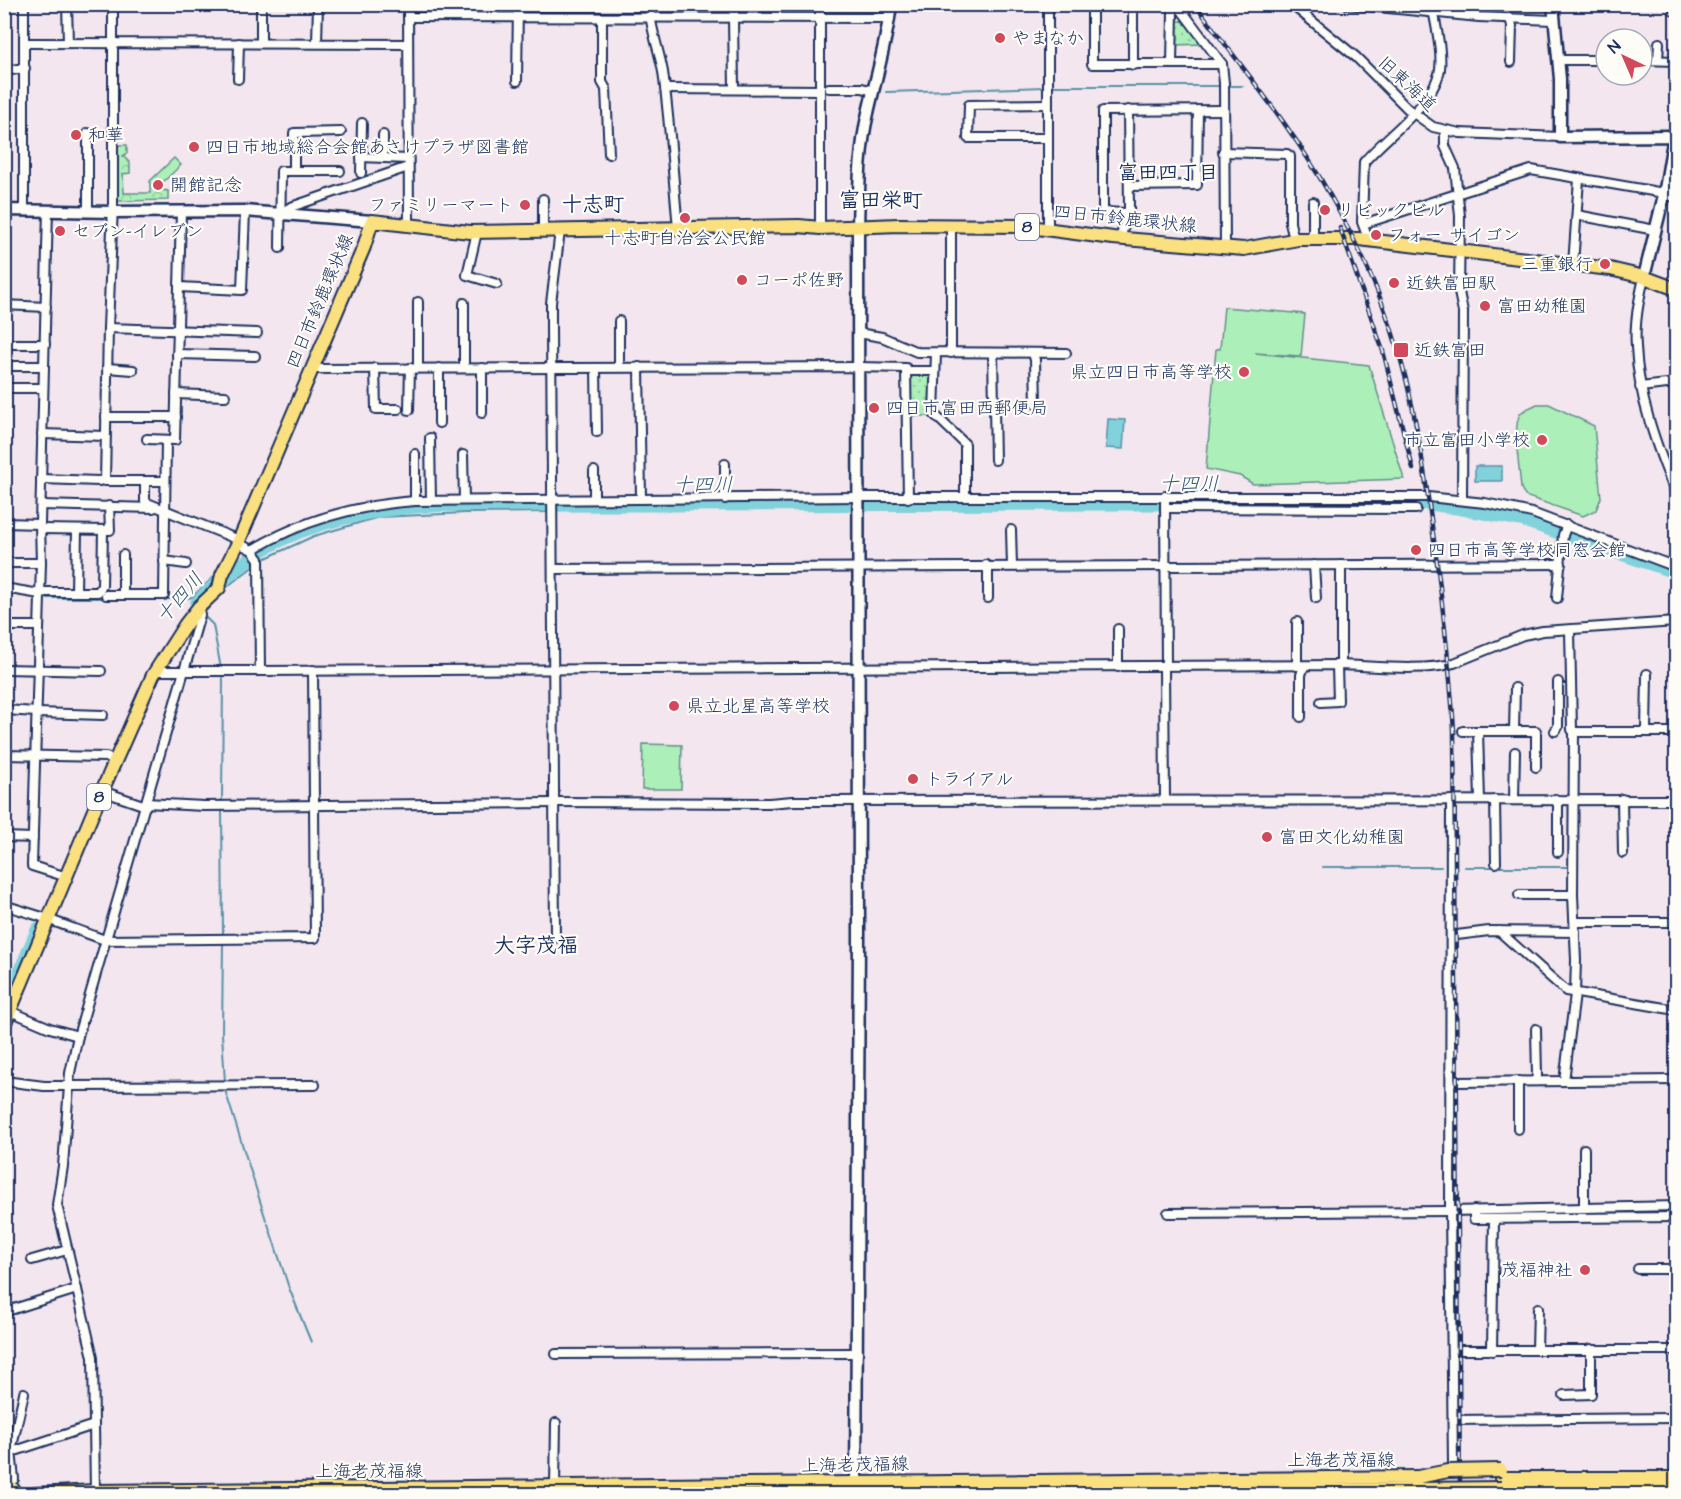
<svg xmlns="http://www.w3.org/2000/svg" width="1681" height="1499" font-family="'Architects Daughter','Klee One',sans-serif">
	<defs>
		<pattern id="forest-crowns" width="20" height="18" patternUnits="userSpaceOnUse" patternTransform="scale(1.5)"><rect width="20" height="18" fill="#adefb9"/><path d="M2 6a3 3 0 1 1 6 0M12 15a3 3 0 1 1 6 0" fill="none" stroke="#94cda1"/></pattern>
		<pattern id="park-dots" width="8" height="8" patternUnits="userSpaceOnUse" patternTransform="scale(1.5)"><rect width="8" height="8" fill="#adefb9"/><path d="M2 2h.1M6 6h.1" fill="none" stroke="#94cda1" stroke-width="1.8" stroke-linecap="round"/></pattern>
	</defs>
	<rect width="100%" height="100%" fill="#f3e6ee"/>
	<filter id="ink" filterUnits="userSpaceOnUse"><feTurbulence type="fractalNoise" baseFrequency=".0167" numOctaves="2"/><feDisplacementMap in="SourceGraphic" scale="12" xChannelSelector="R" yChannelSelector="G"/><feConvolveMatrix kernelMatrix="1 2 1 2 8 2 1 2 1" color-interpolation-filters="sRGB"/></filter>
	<g filter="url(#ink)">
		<g fill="#adefb9" stroke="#648f8c" stroke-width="1.5">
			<path d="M1224 307 1305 314 1301 356 1255 353 1369 365 1404 479 1253 484 1240 476 1206 469 1216 349H1220Z"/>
			<path d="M1537 404H1549L1594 426 1601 498 1596 510 1583 516 1525 496 1521 488C1520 471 1512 428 1520 414 1524 409 1532 407 1537 404Z"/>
			<path d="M643 744 682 745 681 789H642Z"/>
		</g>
		<path fill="url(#forest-crowns)" stroke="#648f8c" stroke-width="1.5" d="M117 145H127V153L123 156 130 163V173L123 174 124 193H150V181L174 158 181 165 162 183V190L168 191V200L118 201Z"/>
		<g fill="url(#park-dots)" stroke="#648f8c" stroke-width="1.5">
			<path d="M1177 21H1185L1202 44 1176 45Z"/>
			<path d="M911 375H928L930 377V416H909V376Z"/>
		</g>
		<g fill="#81d2db" stroke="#5891a9" stroke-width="1.5">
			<path d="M1108 419 1125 420 1123 449 1106 448Z"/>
			<rect x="1475" y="466" width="27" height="15"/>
		</g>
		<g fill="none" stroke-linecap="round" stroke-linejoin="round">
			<g stroke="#5891a9" stroke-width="2">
				<path d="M1050 86H1222"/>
				<path d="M1227 86H1243"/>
				<path d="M886 92 1045 87"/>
				<path d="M266 558 314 536 379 517 465 513 549 512"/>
				<path d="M232 569 239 567"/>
				<path d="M224 590C233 581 244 574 254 566"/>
				<path d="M4 592 37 598"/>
				<path d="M43 598H106"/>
				<path d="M148 599H184L192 597 215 576"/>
				<path d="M214 601 203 615 213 625 223 680 222 801"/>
				<path d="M222 809 223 935"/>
				<path d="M1323 867H1441"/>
				<path d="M1465 867H1570"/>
				<path d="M223 943 222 1034 225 1082"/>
				<path d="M225 1090 266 1220"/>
				<path d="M1476 1214 1676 1212"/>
				<path d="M268 1224 289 1288 311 1342"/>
			</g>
			<g stroke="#81d2db" stroke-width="14">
				<path d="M197 603C209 589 221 580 235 570 245 563 255 554 265 548 317 518 379 508 437 505L1426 503 1460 508 1523 520 1676 572"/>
				<path d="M12 991 38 929"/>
			</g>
			<defs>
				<g id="street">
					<path d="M67 4 68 43"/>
					<path d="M113 4V205L108 328 105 481H145V502L239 540"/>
					<path d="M408 4 409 225"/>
					<path d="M493 4 494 17"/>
					<path d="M649 4C650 28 659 49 663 72 670 123 673 176 678 228"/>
					<path d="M734 4V18"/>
					<path d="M777 4V18"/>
					<path d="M820 4V228"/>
					<path d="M1048 4V229"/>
					<path d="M1092 4V64H1222"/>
					<path d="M1133 4V65"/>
					<path d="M1177 4 1222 64 1224 83 1225 248"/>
					<path d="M1291 4 1356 57 1408 109 1433 127 1460 133 1560 137"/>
					<path d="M1347 4 1479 17 1553 20"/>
					<path d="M1674 11 1675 4"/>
					<path d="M408 17 890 18"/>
					<path d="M602 18V82L606 89 609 154"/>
					<path d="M733 18 734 89"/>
					<path d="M1510 18 1512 26 1511 62"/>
					<path d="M24 43 408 44"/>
					<path d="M261 43V4"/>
					<path d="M317 43 318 4"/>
					<path d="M1558 60H1606"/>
					<path d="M1642 60 1676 61"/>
					<path d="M1658 60 1659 43"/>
					<path d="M1172 64 1173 11 1176 4"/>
					<path d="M4 71 25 68"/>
					<path d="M238 79 239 43"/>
					<path d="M517 81 518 4"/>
					<path d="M829 88H862L873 91"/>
					<path d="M665 89 820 90"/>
					<path d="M1047 104 969 105 968 138H1048"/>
					<path d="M1445 131V146L1455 168 1460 216 1459 292 1463 312 1462 500"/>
					<path d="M383 135V157"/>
					<path d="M1223 152 1287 154 1290 156V223L1294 239"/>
					<path d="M361 157 408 159"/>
					<path d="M294 171V133L341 132"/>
					<path d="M361 173 362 123"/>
					<path d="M1129 186 1197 185 1198 110"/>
					<path d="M1664 195 1676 197"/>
					<path d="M24 210V4"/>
					<path d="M48 210 40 524 41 563 32 866 67 877"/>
					<path d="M88 211V133"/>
					<path d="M281 213 291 207 408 167"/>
					<path d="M1127 213 1103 212V111L1223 110"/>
					<path d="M1577 215 1655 230"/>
					<path d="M1363 224 1531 170 1664 193"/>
					<path d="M543 231V199"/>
					<path d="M477 232 467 275 497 284"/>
					<path d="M1313 238V202"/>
					<path d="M1120 239 1129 209 1128 110"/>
					<path d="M1369 241 1362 222 1364 162C1386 136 1429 108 1439 74 1444 57 1435 22 1432 4"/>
					<path d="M280 248 281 171H340"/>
					<path d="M1573 265 1579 179"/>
					<path d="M1644 277C1639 300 1634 323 1636 347 1638 396 1657 448 1676 494"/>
					<path d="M179 287 242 290 245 211"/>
					<path d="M4 305 46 307"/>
					<path d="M108 328 257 333"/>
					<path d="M858 333 882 337 917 352 1066 353"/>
					<path d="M4 344H45"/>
					<path d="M936 353 934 414 965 444V497"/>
					<path d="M951 353V225"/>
					<path d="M993 353 995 460"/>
					<path d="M1033 353 1035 360 1036 404"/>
					<path d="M177 354 255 356"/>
					<path d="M4 366H44"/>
					<path d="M619 367V321"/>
					<path d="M639 367 641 499"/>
					<path d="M107 368 133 370"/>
					<path d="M375 368 376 409H398"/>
					<path d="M418 368V302"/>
					<path d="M439 368V423"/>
					<path d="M464 368V303"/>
					<path d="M596 368 597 432"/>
					<path d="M312 369 858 367 906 368V371"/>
					<path d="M1640 387 1676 383"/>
					<path d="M4 388H43"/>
					<path d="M176 394 225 396"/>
					<path d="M409 410 410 368"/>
					<path d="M482 413V368"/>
					<path d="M106 417H176"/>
					<path d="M42 434 105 436"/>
					<path d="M430 438 431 501"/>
					<path d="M147 439 175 440 181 212"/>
					<path d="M415 454V501"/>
					<path d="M463 455 464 500"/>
					<path d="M594 471V499"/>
					<path d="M41 479 99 481 105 479"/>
					<path d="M145 481H165"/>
					<path d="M1165 496 1166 666"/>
					<path d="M908 498 906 371H934"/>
					<path d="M725 499V464"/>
					<path d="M41 505 153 508"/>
					<path d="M1165 508 1416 509"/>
					<path d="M4 523 40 524"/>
					<path d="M41 529 110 530 109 506"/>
					<path d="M1011 530 1012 566"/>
					<path d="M238 543 252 550 259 559 260 671 1341 665C1373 666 1424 672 1454 663L1523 635 1543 631 1676 622"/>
					<path d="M252 550C302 520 358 505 415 501L859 497H1428L1485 503 1532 513 1676 567"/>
					<path d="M123 555V595"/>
					<path d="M164 561 186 564"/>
					<path d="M4 563H41"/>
					<path d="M986 565 988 571V598"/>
					<path d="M1314 565 1316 598"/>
					<path d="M553 569 1561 564"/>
					<path d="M4 588 40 594 45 592H98L102 586 103 531"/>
					<path d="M76 592 77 530"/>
					<path d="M106 595H164L166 440"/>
					<path d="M1557 598 1563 535 1567 525"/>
					<path d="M4 626H39"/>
					<path d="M1118 629V667"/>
					<path d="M1341 665V565"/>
					<path d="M1164 666 1165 800"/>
					<path d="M1297 666V622"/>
					<path d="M4 669 101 671"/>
					<path d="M157 669 160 671H260"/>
					<path d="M1321 702 1338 701 1337 666"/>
					<path d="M4 710 37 712"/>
					<path d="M37 713 103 715"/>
					<path d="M1301 717V675L1304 666"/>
					<path d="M1463 731H1536V767"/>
					<path d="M1478 731 1480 800"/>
					<path d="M1514 731 1515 688"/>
					<path d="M1555 731 1558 727V682"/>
					<path d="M1574 732H1676"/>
					<path d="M1646 732 1647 674"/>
					<path d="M4 755 106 757 115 761"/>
					<path d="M102 791 146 806"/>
					<path d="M1514 799 1515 752"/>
					<path d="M1555 799 1558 805V852"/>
					<path d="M1622 799 1623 853"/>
					<path d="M1451 800 1450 1211 1453 1462"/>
					<path d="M1495 800 1496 863"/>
					<path d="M554 802 769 803 793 801 1676 800"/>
					<path d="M146 803 204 806 554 803"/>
					<path d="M4 837 33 838"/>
					<path d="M1519 895H1573"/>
					<path d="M4 905 39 916 105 940 315 938 313 670"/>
					<path d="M1575 922H1676"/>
					<path d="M1499 931 1566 991 1676 1010"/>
					<path d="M1457 935 1489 931 1575 932"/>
					<path d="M555 938 551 327V303L560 231"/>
					<path d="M10 1011 50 1028 78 1036"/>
					<path d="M4 1081 44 1086H68L315 1085"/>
					<path d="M1518 1081V1129"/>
					<path d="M1535 1081 1537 1076 1536 1029"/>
					<path d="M1564 1081 1575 994 1576 960 1573 895 1574 732 1572 730 1570 630"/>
					<path d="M1457 1082 1676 1080"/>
					<path d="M1584 1149V1208"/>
					<path d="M1474 1210V1219L1676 1217"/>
					<path d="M1168 1213 1450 1211 1676 1206"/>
					<path d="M32 1260 67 1250"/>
					<path d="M1638 1269H1676"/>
					<path d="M4 1312 77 1289"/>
					<path d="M1459 1350H1676"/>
					<path d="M1537 1350 1538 1308"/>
					<path d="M1492 1351 1494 1219"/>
					<path d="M556 1354 858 1353"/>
					<path d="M1564 1395 1591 1394V1349"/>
					<path d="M1453 1420 1676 1418"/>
					<path d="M4 1449 15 1451 94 1425"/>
					<path d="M14 1479 11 1451 24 1393"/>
					<path d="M555 1487 556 1423"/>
					<path d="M95 1491 93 1357 57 1205 63 1166 70 1073 78 1036 184 671 200 615 199 607"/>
				</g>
				<g id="secondary">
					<path d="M1553 4 1560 79V137L1674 136 1664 195 1644 277"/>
					<path d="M4 210 113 212 245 211 372 221"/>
					<path d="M856 1491 859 937 858 228C859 189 859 151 868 113 876 77 887 41 891 4"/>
				</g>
				<g id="primary">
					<path d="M4 1025 102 791 153 675 185 625 199 607 219 588 222 575 238 543 364 247 372 221 470 232 799 226 820 228 899 225 1022 226 1113 238 1244 249 1298 239H1359L1610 269 1644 277 1676 289"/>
					<path d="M1501 1478H1676"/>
					<path d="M4 1481 18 1494"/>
					<path d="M1501 1488H1676"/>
					<path d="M35 1494 95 1491 1418 1477"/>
					<path d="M768 1494 1416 1489"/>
				</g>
			</defs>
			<use href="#street" stroke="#1b2f5e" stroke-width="12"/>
			<use href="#secondary" stroke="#1b2f5e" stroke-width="15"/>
			<use href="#primary" stroke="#1b2f5e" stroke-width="16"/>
			<use href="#street" stroke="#fdfcf7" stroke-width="8"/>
			<use href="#secondary" stroke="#fdfcf7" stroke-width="10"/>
			<use href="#primary" stroke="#fbe080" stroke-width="12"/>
			<defs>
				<g id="rail">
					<path d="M1195 4C1241 67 1293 128 1331 197 1350 231 1368 266 1382 303 1409 372 1421 445 1431 519 1441 589 1449 659 1454 730L1460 1494"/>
					<path d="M1340 228 1383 351 1413 469"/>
				</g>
			</defs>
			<use href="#rail" stroke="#1b2f5e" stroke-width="4.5"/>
			<use href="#rail" stroke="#fdfcf7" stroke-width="2" stroke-dasharray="7" stroke-linecap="butt"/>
			<defs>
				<g id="primary-bridge">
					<path d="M1418 1477 1448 1471 1501 1470"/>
					<path d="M1416 1489 1501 1488"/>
				</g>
			</defs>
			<use href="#primary-bridge" stroke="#1b2f5e" stroke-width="16" stroke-linecap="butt"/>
			<use href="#primary-bridge" stroke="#fbe080" stroke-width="12"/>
		</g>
	</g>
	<g fill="#d1495b" stroke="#fdfcf7" stroke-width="2">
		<circle cx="1000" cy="38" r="6"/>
		<circle cx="76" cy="135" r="6"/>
		<circle cx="194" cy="147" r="6"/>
		<circle cx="158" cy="185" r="6"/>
		<circle cx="525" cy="205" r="6"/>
		<circle cx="1325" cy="210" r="6"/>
		<circle cx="685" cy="218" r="6"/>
		<circle cx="60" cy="231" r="6"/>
		<circle cx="1376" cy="235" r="6"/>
		<circle cx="1605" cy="264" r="6"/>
		<circle cx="742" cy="280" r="6"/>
		<circle cx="1394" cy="283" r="6"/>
		<circle cx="1485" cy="306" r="6"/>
		<rect x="1393" y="342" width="16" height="16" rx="3"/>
		<circle cx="1244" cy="372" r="6"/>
		<circle cx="874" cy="408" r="6"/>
		<circle cx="1542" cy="440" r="6"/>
		<circle cx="1416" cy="550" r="6"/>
		<circle cx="674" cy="706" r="6"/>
		<circle cx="913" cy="779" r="6"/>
		<circle cx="1267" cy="837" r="6"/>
		<circle cx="1585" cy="1270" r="6"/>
	</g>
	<g text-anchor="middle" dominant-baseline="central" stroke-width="4.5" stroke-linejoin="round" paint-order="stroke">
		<g fill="#fdfcf7" stroke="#5f6c8c" stroke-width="1.5">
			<rect x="1015" y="214" width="24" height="26" rx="4.5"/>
			<rect x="87" y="784" width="24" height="26" rx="4.5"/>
		</g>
		<g font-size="16" font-weight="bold" fill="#1b2f5e">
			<text x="1027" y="227">8</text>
			<text x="99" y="797">8</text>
		</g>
		<g font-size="18" fill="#1b2f5e" stroke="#fdfcf7" text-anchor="start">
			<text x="1012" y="38">やまなか</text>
			<text x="88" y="135">和華</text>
			<text x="206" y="147">四日市地域総合会館あさけプラザ図書館</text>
			<text x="170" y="185">開館記念</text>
			<text x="513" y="205" text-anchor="end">ファミリーマート</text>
			<text x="1337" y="210">リビックビル</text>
			<text x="72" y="231">セブン-イレブン</text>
			<text x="1388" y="235">フォー サイゴン</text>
			<text x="685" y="238" text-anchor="middle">十志町自治会公民館</text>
			<text x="1593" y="264" text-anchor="end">三重銀行</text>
			<text x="754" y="280">コーポ佐野</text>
			<text x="1406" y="283">近鉄富田駅</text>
			<text x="1497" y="306">富田幼稚園</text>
			<text x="1414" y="350">近鉄富田</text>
			<text x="1232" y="372" text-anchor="end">県立四日市高等学校</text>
			<text x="886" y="408">四日市富田西郵便局</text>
			<text x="1530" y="440" text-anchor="end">市立富田小学校</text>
			<text x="1428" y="550">四日市高等学校同窓会館</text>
			<text x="686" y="706">県立北星高等学校</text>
			<text x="925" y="779">トライアル</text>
			<text x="1279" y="837">富田文化幼稚園</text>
			<text x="1573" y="1270" text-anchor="end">茂福神社</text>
		</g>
		<g font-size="18" fill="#1b2f5e" stroke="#fdfcf7">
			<text transform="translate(1407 84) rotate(43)">旧東海道</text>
			<text transform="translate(1125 219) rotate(6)">四日市鈴鹿環状線</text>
			<text transform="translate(320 301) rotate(-67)">四日市鈴鹿環状線</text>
			<text x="1341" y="1460">上海老茂福線</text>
			<text transform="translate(855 1465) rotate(-1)">上海老茂福線</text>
			<text x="369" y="1471">上海老茂福線</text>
		</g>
		<g font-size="20" font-weight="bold" fill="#1b2f5e" stroke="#fdfcf7">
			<text x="1168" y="173">富田四丁目</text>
		</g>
		<g font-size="20" font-style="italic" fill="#34587d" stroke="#fdfcf7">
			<text x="1189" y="484">十四川</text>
			<text x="703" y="485">十四川</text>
			<text transform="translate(180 598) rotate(-49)">十四川</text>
		</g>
		<g font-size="21" font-weight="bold" fill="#1b2f5e" stroke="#fdfcf7">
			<text x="881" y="200">富田栄町</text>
			<text x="593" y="204">十志町</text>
			<text x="536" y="945">大字茂福</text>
		</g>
	</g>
	<rect width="1681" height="1499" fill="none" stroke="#fdfcf7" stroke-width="24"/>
	<rect x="12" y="12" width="1657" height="1475" fill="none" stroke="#1b2f5e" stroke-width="2" filter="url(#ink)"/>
	<g transform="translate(1624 57) rotate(316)"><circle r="28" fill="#fdfcf7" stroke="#a3aaba" stroke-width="1.5"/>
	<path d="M0-4.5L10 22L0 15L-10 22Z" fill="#d1495b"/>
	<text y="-9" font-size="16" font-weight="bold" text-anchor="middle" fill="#1b2f5e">N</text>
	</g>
</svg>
